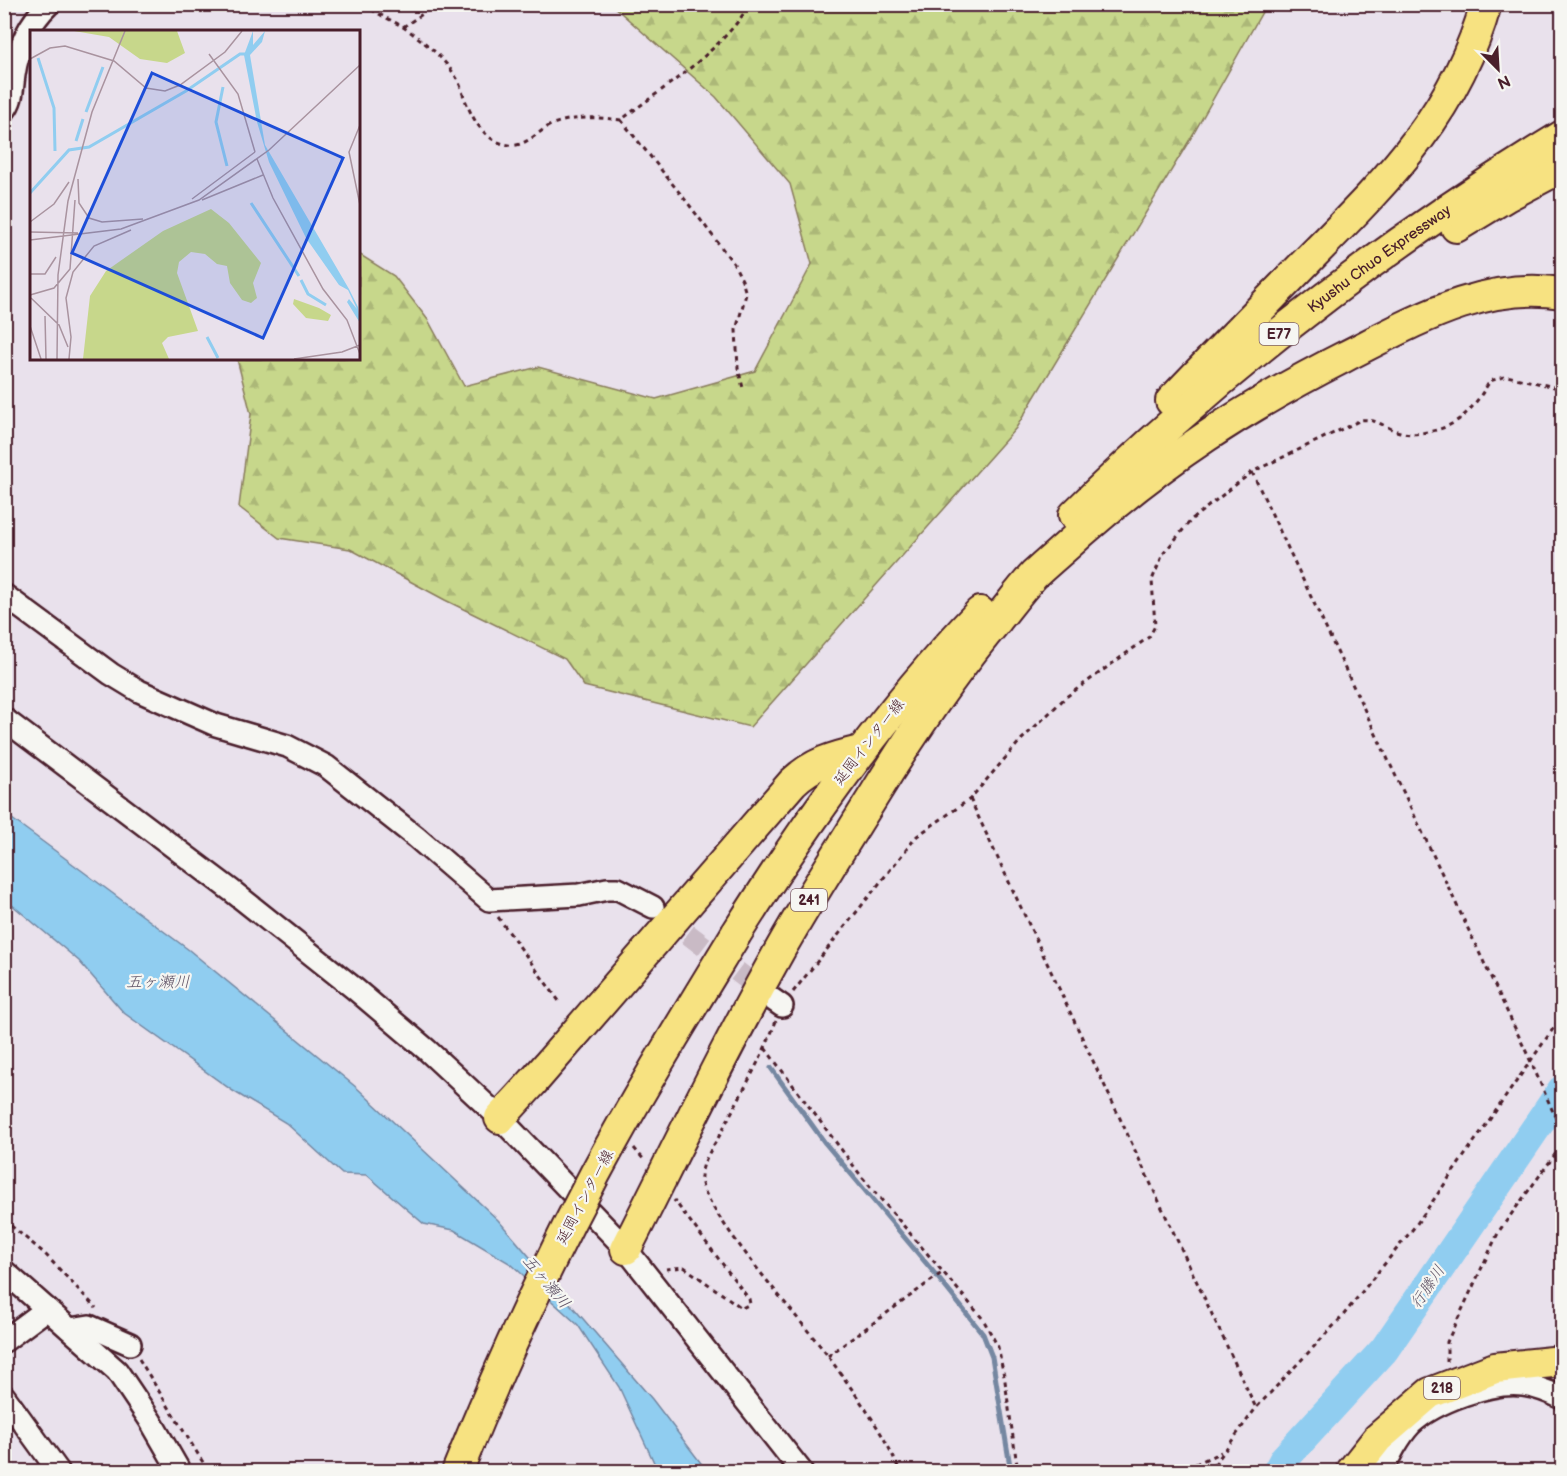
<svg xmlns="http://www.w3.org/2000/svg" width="1567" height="1476" font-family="'Balsamiq Sans','Klee One',sans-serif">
	<defs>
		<pattern id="forest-firs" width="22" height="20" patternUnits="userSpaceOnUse" patternTransform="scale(1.5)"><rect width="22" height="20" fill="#c7d78b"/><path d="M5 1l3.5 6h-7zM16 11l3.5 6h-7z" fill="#acb878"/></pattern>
	</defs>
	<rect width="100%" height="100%" fill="#e9e1ec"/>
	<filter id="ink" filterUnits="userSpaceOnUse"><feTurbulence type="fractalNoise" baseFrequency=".0167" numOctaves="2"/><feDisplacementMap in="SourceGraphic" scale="12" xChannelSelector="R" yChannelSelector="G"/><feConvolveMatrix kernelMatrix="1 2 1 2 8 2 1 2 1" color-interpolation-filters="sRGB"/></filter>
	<g filter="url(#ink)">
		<path fill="url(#forest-firs)" stroke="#887b5b" stroke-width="1.5" d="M612 5H1266L1195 131 1016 428 750 727 584 686 565 659 445 600 350 549 279 538 239 507 251 414 237 359 358 358 359 254 394 276 428 320 464 386 538 367 656 399 755 371 812 264 790 184 716 97Z"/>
		<path fill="#90cdf0" stroke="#7487a1" stroke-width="1.5" d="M4 813 189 950 357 1088 498 1220 652 1399 707 1471H658L619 1387 578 1325 511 1264 454 1230 424 1224 367 1175 342 1174 286 1123 233 1091 124 1013 79 961 5 899Z"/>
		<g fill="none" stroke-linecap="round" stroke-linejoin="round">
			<g stroke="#7487a1" stroke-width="5">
				<path d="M4 583 13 590"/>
				<path d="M771 1068 825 1143 931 1269 983 1334 992 1357 1011 1472"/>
			</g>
			<path stroke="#90cdf0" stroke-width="30" d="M1277 1472 1284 1459 1384 1350 1562 1090"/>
			<path stroke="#c9bac5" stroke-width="21" stroke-dasharray="21 10" stroke-linecap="butt" d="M663 915 769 996"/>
			<defs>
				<g id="minor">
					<path d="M4 111C13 100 12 89 14 75 18 48 28 24 49 4"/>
					<path d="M4 595 111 674 139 691 216 725 287 746 326 766 416 837 489 900 579 895 607 889H618L653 907"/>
					<path d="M4 719 232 891 355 989 427 1050 500 1118 626 1249 802 1472"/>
					<path d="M772 999 782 1006"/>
					<path d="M4 1271 117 1371 150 1420 180 1472"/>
					<path d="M70 1329 89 1326 130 1344"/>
					<path d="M4 1341 47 1309"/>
					<path d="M4 1396 59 1472"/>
					<path d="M1382 1472C1390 1455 1398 1438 1411 1424 1434 1402 1491 1381 1523 1385 1537 1387 1550 1392 1562 1398"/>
				</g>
				<g id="highway">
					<path d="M1456 227 1507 196 1562 167"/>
					<path d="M1171 401C1216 354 1262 307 1308 260 1385 182 1456 114 1486 4"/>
					<path id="s1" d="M1074 515C1221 370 1386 243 1562 136"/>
					<path d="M736 934C808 820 886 710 980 612"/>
					<path d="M500 1118 533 1082 793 782C813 763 834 757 860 751"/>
					<path d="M626 1249C677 1148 726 1046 781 948 810 897 842 847 873 797 911 735 951 675 998 619 1010 604 1021 589 1034 575 1049 561 1066 547 1081 533 1164 460 1245 407 1344 357 1412 323 1483 280 1562 293"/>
					<path d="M1351 1472 1378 1438 1430 1393 1495 1368 1562 1361"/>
				</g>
			</defs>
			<use href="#minor" stroke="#4a1f2b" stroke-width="26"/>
			<use href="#highway" stroke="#4a1f2b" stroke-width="34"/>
			<g stroke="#4a1f2b" stroke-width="3" stroke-dasharray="4.5 4.5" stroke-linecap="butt">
				<path d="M364 4C376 14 390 19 403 27 423 40 443 57 456 77 461 84 462 94 466 102 474 122 486 142 509 145 525 148 539 130 553 124 576 116 598 117 621 120 664 87 721 52 750 4"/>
				<path d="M403 27 437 4"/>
				<path d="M621 120 687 202 734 264 742 280 746 294 736 330 738 368 743 388"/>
				<path d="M1252 472 1531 1062 1562 1132"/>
				<path d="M970 799 1256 1408"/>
				<path d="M498 917 559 1001"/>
				<path d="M793 992 917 836 970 799 1020 741 1066 697 1149 637 1155 626 1152 580 1163 554 1192 519 1252 472 1361 420C1376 418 1385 428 1400 432 1410 435 1417 434 1427 432 1460 427 1474 407 1490 381L1507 376 1559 388 1562 390"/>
				<path d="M776 1021C762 1059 740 1095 722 1131 714 1146 703 1159 701 1176 697 1204 806 1326 828 1356 853 1391 884 1431 900 1472"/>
				<path d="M765 1048 862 1177 983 1319 998 1347 1005 1381 1018 1472"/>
				<path d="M634 1148 645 1161"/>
				<path d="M4 1220 44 1253 96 1308"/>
				<path d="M666 1269 684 1267 742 1308 750 1304 749 1299 674 1200"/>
				<path d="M828 1356 943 1272"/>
				<path d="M139 1359 209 1472"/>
				<path d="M1447 1362V1342L1499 1231 1562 1145"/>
				<path d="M1179 1472 1221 1452"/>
				<path d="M1209 1472 1256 1408 1341 1318 1416 1225 1562 1016"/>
			</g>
			<use href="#minor" stroke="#f6f6f2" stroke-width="21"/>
			<use href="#highway" stroke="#f7e281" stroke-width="30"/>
			<defs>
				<path id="highway-bridge" d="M457 1472C498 1370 544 1270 595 1174 639 1092 688 1013 736 934"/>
			</defs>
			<use href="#highway-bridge" stroke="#4a1f2b" stroke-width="34" stroke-linecap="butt"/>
			<use href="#highway-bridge" stroke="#f7e281" stroke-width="30"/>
		</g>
	</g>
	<g text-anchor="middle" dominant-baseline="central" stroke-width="4.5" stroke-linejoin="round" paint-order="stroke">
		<g fill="#f6f6f2" stroke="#7e6067" stroke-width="1.5">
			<rect x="1259.5" y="323" width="39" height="22" rx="4.5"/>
			<rect x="791" y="889" width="36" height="22" rx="4.5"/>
			<rect x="1424" y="1377" width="36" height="22" rx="4.5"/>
		</g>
		<g font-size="14" font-weight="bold" fill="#4a1f2b">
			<text x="1279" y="334">E77</text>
			<text x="809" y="900">241</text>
			<text x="1442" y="1388">218</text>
		</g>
		<g font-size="15" fill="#4a1f2b" stroke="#f6f6f2">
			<text stroke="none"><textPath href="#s1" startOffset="399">Kyushu Chuo Expressway</textPath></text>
			<text transform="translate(869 742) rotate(-52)">延岡インター線</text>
			<text transform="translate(585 1197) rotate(-62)">延岡インター線</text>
		</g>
		<g font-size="16" font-style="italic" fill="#5f5366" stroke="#f6f6f2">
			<text x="158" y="982">五ヶ瀬川</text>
			<text transform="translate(546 1282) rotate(50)">五ヶ瀬川</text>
			<text transform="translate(1428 1287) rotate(-56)">行縢川</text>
		</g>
	</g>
	<g transform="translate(30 30)">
		<rect width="330" height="330" fill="#e9e1ec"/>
		<path d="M44 1H147L155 23 137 33 110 29 79 7ZM181 179 199 193 231 233 223 253 227 268 221 273 212 270 200 253 197 236 187 234 175 224 161 222 149 232 147 243 168 301 138 307 132 313 139 329H53L60 266 76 241 133 201ZM264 269 289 278 301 285 298 291 276 288 263 274Z" fill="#c7d78b"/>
		<path d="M223 1V15L235 1 232 12 220 25 235 115 319 259 328 277 330 293 317 272 319 269 327 279 318 260 309 255 276 208 239 132 227 92 214 25Z" fill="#90cdf0"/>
		<path fill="none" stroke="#90cdf0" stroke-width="3" d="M8 28 24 78 25 121M193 57 186 92 197 136M56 82 73 37M46 111 53 89M0 163 39 120 59 117 156 61 210 24H218M221 173 269 246M271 250 278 264 296 275M177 307 188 328"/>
		<path fill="none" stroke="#a9939f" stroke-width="1.5" d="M179 24 208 64 225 122M0 29 20 18 35 16 84 31 116 58 135 61 150 55 195 22 212 1M330 95 319 122 330 175M227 129 243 168 293 259 317 290 330 324M48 149 49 173 59 188 72 192 113 189M162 169 225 122M172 170 233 145M0 192 24 174 39 152M0 202 48 203M0 210 91 199 169 170 239 120 330 35M0 244H15L26 227M0 265 24 258 40 239 45 170M1 268 29 295 38 317M15 286 16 329M0 296 11 329M27 329 28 245 38 171 62 82 95 1M39 329 41 307 36 268 43 242 64 216 101 200M264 329 312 322 330 315"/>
		<path fill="#1d4ed8" fill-opacity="0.15" stroke="#1d4ed8" stroke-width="3" d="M122 43 313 128 233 308 42 223Z"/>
		<rect width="330" height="330" fill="none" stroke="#4a1f2b" stroke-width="3"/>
	</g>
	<rect width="1567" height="1476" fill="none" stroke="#f6f6f2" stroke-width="24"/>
	<rect x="12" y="12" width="1543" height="1452" fill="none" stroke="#4a1f2b" stroke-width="2" filter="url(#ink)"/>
	<g transform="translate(1498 69) rotate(156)" stroke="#f6f6f2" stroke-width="4.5" paint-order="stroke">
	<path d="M0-4.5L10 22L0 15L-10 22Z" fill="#4a1f2b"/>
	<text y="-9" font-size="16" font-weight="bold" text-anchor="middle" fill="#4a1f2b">N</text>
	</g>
</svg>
